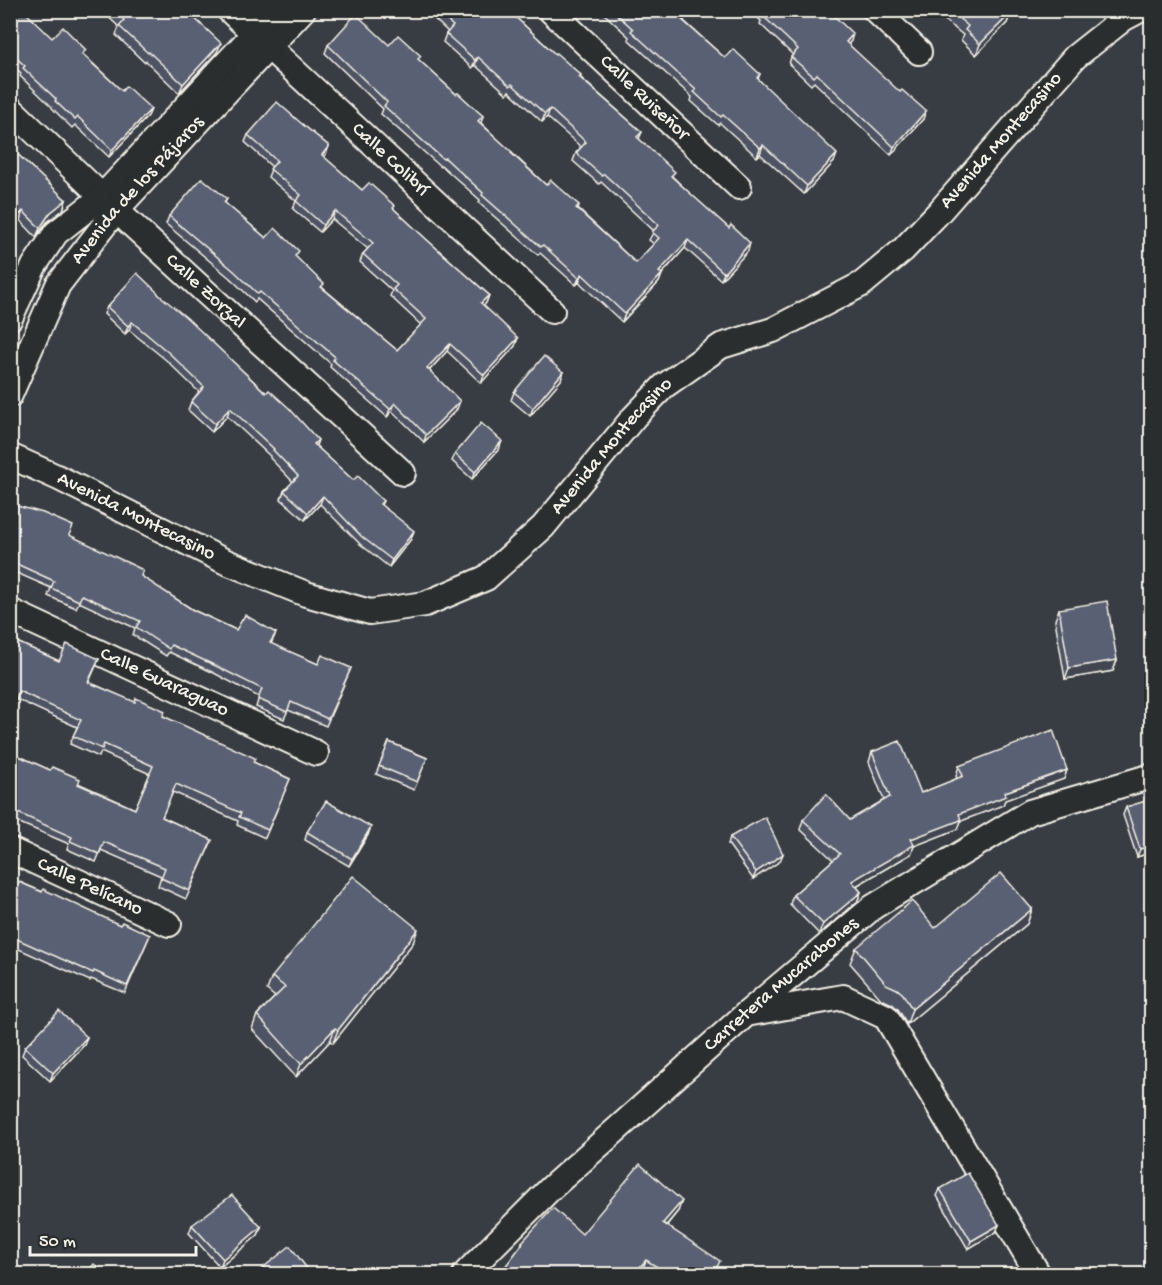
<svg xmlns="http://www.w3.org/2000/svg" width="1162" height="1285" font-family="'Gochi Hand',sans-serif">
	<rect width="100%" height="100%" fill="#383d43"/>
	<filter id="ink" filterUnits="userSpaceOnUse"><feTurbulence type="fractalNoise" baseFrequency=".0167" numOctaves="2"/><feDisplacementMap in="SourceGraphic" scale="12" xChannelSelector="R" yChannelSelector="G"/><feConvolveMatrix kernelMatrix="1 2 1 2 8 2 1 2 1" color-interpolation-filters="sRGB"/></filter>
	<g filter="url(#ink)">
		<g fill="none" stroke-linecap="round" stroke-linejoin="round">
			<defs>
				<g id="minor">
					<path id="s1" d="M229 10 552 311"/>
					<path id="s2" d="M550 10 739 187"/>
					<path d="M875 10 919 52"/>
					<path id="s3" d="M10 108 116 210 403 473"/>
					<path d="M10 318 34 266 56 233 102 197 276 10"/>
					<path id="s4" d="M10 395 58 285 116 210 303 10"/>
					<path id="s5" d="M10 456 59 478 224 561 306 594 370 612 425 604 486 578 543 527 634 417 664 386 721 346 773 330 862 284 903 250 939 212 1075 57 1123 19 1140 10"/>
					<path id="s6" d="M10 611 316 753"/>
					<path id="s7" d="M10 850 169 924"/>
					<path d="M746 1014 843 997 886 1017 1038 1274"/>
					<path id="s8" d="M465 1274 551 1188 745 1015 873 907 1030 812 1152 776"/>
				</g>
			</defs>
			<use href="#minor" stroke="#f4f1e8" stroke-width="28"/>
			<use href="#minor" stroke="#2a2d2e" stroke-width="24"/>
		</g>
		<g fill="#4d5363" stroke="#f4f1e8" stroke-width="1.5">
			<path d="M10 10 52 38 84 55 122 91 151 109 148 116 109 157 75 125 72 128 52 108V107L20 76 21 73 10 63Z"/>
			<path d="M101 10H188V12L217 52 179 93 146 61 144 62 116 35 119 27Z"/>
			<path d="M425 10H508L555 54 581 75 580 77 642 132 639 139 673 177 748 251 721 280 685 248 662 274 659 282 622 322 579 282 576 285 540 253 538 255 479 203 480 200 442 166 441 167 381 114 383 109 325 53 328 45H389L420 61 456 94 483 116 481 123 512 153 546 185 579 205 578 209 636 263 654 244 649 240 654 231 601 182 599 184 573 161 576 153 581 147 547 117 542 122 509 91 507 94 475 65 472 68 443 42 446 34 448 32Z"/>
			<path d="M600 10H683L686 14 684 21 725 58 760 74 758 79 834 162 804 194 760 154 757 157 720 123 718 125 691 101 692 97 628 39 629 37Z"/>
			<path d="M750 10H826L851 41 848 44 923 119 891 155 814 82 811 85 789 64 791 57 793 55 760 24 761 21Z"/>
			<path d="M932 10H1008L1011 13 1007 23 976 55 961 40 963 35Z"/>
			<path d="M302 124 329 146 326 154 324 157 362 190 394 209 425 238 489 295 486 303 483 305 515 346 481 383 447 351 429 371 457 409 424 442 392 411 387 417 330 367 331 364 257 299 255 302 231 279 166 224 169 216 227 199 225 203 266 238 297 258 323 288 397 350 421 325 390 296 392 291 360 262 363 254 368 249 332 219 320 232 293 209 296 201 268 177 272 167 245 142 248 135Z"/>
			<path d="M10 147 66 200 63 210 47 222 36 237 20 220Z"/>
			<path d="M158 294 318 440 316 446 353 480 383 501 381 505 411 539 389 567 360 544 320 504 305 520 281 499 284 491 293 482 270 458V456L227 416 212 432 188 410 191 402 199 392 166 360 129 330 125 334 104 314 107 307Z"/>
			<path d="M563 372 561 380 530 416 511 400 514 392Z"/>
			<path d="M499 449 472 479 452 461 455 454Z"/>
			<path d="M10 504 69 536 141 577 193 610 236 630 276 633 271 644 318 664 351 668 326 726 288 710 284 719 256 707 259 697 214 673 169 652 166 656 133 635 135 628 79 602 76 608 48 596 51 588 10 570Z"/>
			<path d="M1059 609 1117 660 1113 671 1065 679 1055 620Z"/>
			<path d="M10 639 59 661 99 659 89 682 163 716 253 762 290 779 265 838 237 825 238 821 173 792 162 817 212 840 186 899 158 886 161 876 101 850 96 862 67 849 69 844 15 821 13 824 10 822V752L135 809 150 774 101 752 99 757 70 744 77 727 16 699 12 710H10Z"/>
			<path d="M389 742 427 758 414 790 376 774Z"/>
			<path d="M872 752 921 793 957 779 956 776 959 766 1067 770 1064 779 1005 800 1003 805 961 821 958 829 914 846 911 854 856 886 861 892 857 902 819 934 790 904 793 895 833 860 800 829 803 820H850L884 800 869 762Z"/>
			<path d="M1126 807 1152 852 1137 857 1123 815Z"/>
			<path d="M307 832 368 835 349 866 305 840Z"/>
			<path d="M730 837 780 861 753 879 728 844Z"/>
			<path d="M10 878 120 925 150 935 125 993 91 979 90 981 10 945Z"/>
			<path d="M1032 909 1027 924 907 1024 898 1009 892 1004 881 999 850 963 856 948 935 928Z"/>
			<path d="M413 943 333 1043 330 1041 296 1077 252 1029 257 1015 275 997 267 990 272 977Z"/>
			<path d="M87 1037 84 1045 50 1081 22 1055 25 1047Z"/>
			<path d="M940 1189 996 1232 968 1249 937 1196Z"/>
			<path d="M678 1211 667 1225 716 1272 715 1275H648L642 1271 639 1275H499L521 1246 522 1242 582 1234Z"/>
			<path d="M192 1225 261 1227 258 1235 220 1267 189 1233Z"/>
		</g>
		<g fill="#3f4450" stroke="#f4f1e8" stroke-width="1.5">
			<path d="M1011 13 1007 23 976 55 980 44Z"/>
			<path d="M853 34 851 41 843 50 846 42Z"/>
			<path d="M221 43 217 52 179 93 183 84Z"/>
			<path d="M478 57 475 65 472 68 475 60Z"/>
			<path d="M151 109 148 116 109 157 112 150Z"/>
			<path d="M550 109 547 117 542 122 545 114Z"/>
			<path d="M926 111 923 119 891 155 894 147Z"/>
			<path d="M763 145 760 154 757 157 760 148Z"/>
			<path d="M329 146 326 154 319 163 322 155Z"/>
			<path d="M837 154 834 162 804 194 807 186Z"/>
			<path d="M66 200 63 210 47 222 36 237 40 228 50 213Z"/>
			<path d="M23 211 20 220 10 230V224Z"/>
			<path d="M335 211 332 219 320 232 323 225Z"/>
			<path d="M688 240 685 248 656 280 659 272Z"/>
			<path d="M750 243 748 251 721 280 724 273Z"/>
			<path d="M582 274 579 282 576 285 579 278Z"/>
			<path d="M662 274 659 282 622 322 625 314Z"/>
			<path d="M489 295 486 303 478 311 481 303Z"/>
			<path d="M132 322 129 330 125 334 128 326Z"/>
			<path d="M518 338 515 346 481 383 484 375Z"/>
			<path d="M450 344 447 351 424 376 427 368Z"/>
			<path d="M563 372 561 380 530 416 533 408Z"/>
			<path d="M460 401 457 409 424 442 426 435Z"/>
			<path d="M395 403 392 411 387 417 390 409Z"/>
			<path d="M230 408 227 416 212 432 215 424Z"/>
			<path d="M502 441 499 449 472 479 475 472Z"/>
			<path d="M323 496 320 504 305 520 308 513Z"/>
			<path d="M414 531 411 539 389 567 392 560Z"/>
			<path d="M1117 660 1113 671 1065 679 1069 668Z"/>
			<path d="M1067 770 1064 779 1005 800 1003 805 961 821 958 829 914 846 911 854 849 890 852 881 911 839 959 814 1005 792Z"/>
			<path d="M371 827 368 835 349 866 352 859Z"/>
			<path d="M1152 845V852L1137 857 1140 849Z"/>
			<path d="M783 854 780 861 753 879 756 872Z"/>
			<path d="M861 892 857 902 819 934 823 924Z"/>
			<path d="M1032 909 1027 924 907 1024 912 1009Z"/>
			<path d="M418 929 413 943 333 1043 338 1030Z"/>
			<path d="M335 1028 330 1041 296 1077 301 1064Z"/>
			<path d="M87 1037 84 1045 50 1081 53 1073Z"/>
			<path d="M682 1201 678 1211 659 1234 663 1223Z"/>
			<path d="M999 1225 996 1232 968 1249 971 1241Z"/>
			<path d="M261 1227 258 1235 220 1267 223 1259Z"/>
			<path d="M646 1260 642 1271 639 1275H633Z"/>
		</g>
		<g fill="#5a6173" stroke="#f4f1e8" stroke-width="1.5">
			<path d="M10 10H23L52 38 63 27 86 50 82 54 122 91 126 86 151 109 112 150 78 117 75 120 55 101 56 99 23 68 25 66 10 52Z"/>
			<path d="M114 10H188L187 11 221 43 183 84 149 52 148 53 119 26 124 20Z"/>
			<path d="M436 10H508L555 54 556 53 581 75 579 77 642 132 637 137 675 172 671 176 729 228 731 225 750 243 724 273 688 240 659 272 662 274 625 314 582 274 579 278 543 245 541 247 482 195 483 193 445 158 443 159 384 106 387 102 328 45 356 14 389 45 398 35 421 56 418 59 456 94 458 93 483 116 478 121 512 152 511 153 546 185 551 180 579 205 576 208 636 263 659 238 652 232 659 225 604 174 602 176 576 153 586 142 550 109 545 114 512 84 510 86 478 57 475 60 446 34 453 26Z"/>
			<path d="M612 10H683L686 14 681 19 725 58 733 49 760 74 757 78 837 154 807 186 763 145 760 148 723 115 721 117 694 92 696 90 631 31 633 29Z"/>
			<path d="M761 10H826L830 14 831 13 853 34 846 42 900 92 902 90 926 111 894 147 817 74 814 77 791 57 798 49 763 16 765 14Z"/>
			<path d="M949 10H1008L1011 13 980 44 965 30 968 26Z"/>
			<path d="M277 102 302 124 329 146 322 155 362 190 369 183 395 206 393 208 425 238 489 295 481 303 518 338 484 375 450 344 427 368 460 401 426 435 395 403 390 409 333 360 335 357 260 292 258 294 234 271 169 216 202 178 227 199 224 202 266 238 275 228 299 251 295 256 324 284 321 287 397 350 426 319 393 289 397 285 363 254 373 243 335 211 323 225 296 201 301 195 270 169 277 161 248 135Z"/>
			<path d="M10 147 66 200 50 213 40 228 23 211 10 224Z"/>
			<path d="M137 273 158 293V294L187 318 266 393 269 390 289 408 318 440 314 444 353 480 358 476 383 501 380 504 414 531 392 560 362 537 323 496 308 513 284 491 298 476 273 450 274 449 230 408 215 424 191 402 204 387 169 353 132 322 128 326 107 307Z"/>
			<path d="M544 356 563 372 533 408 514 392Z"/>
			<path d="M481 423 502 441 475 472 455 454Z"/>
			<path d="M10 504 43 513 73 526 69 535 143 570 141 576 193 610 236 630 245 615 276 633 270 643 318 664 322 655 351 668 328 719 291 702 287 712 258 699 262 689 216 666 171 645 169 649 136 627 140 621 82 595 79 601 51 588 54 581 10 561Z"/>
			<path d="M1107 601 1117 660 1069 668 1059 609Z"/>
			<path d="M10 639 59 661 67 644 99 659 88 682 135 702 136 698 165 711 163 716 255 758 253 762 290 779 268 830 239 817 241 813 176 784 162 817 212 840 189 891 161 878 165 868 104 842 99 854 70 841 72 837 18 813 16 816 10 813V752L50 770 52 767 80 779 78 784 135 809 153 766 104 744 102 749 73 736 81 720 19 691 15 702 10 700Z"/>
			<path d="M1053 730 1067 770 1005 792 1006 796 959 814 961 820 911 839 914 845 852 881 861 892 823 924 793 895 840 854 803 820 826 794 850 820 890 797 872 752 900 741 921 793 963 776 959 766Z"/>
			<path d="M389 742 427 758 417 782 379 766Z"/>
			<path d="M1152 799V845L1140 849 1126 807Z"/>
			<path d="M326 801 371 827 352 859 307 832Z"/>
			<path d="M765 817 783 854 756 872 730 837Z"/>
			<path d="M1001 873 1032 909 912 1009 903 994 897 989 886 984 856 948 912 901 935 928Z"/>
			<path d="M353 876 418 929 338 1030 335 1028 301 1064 257 1015 285 987 272 977Z"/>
			<path d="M10 878 42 892 43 889 120 925 122 922 150 935 127 986 94 971 93 973 10 936Z"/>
			<path d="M10 990 17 993 10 1008Z"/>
			<path d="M59 1011 87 1037 53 1073 25 1047Z"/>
			<path d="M640 1164 682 1201 663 1223 720 1261 713 1275H670L646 1260 633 1275H499L523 1243 522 1242 553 1208 582 1234Z"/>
			<path d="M968 1173 999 1225 971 1241 940 1189Z"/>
			<path d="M232 1195 261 1227 223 1259 192 1225Z"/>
			<path d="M290 1246 312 1275H254Z"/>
			<path d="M94 1264 107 1275H85Z"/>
		</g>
	</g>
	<g text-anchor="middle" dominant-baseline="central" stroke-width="4.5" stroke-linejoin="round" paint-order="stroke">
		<g font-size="20" fill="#f4f1e8" stroke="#2a2d2e">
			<text stroke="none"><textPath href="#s2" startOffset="129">Calle Ruiseñor</textPath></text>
			<text stroke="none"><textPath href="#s5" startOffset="1202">Avenida Montecasino</textPath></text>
			<text stroke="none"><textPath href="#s1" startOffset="220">Calle Colibrí</textPath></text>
			<text stroke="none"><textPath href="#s4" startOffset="244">Avenida de los Pájaros</textPath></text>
			<text stroke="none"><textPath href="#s3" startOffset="268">Calle Zorzal</textPath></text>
			<text stroke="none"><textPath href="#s5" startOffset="698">Avenida Montecasino</textPath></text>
			<text stroke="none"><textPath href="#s5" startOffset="140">Avenida Montecasino</textPath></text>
			<text stroke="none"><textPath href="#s6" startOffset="170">Calle Guaraguao</textPath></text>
			<text stroke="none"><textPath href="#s7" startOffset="88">Calle Pelícano</textPath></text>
			<text stroke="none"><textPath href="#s8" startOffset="429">Carretera Mucarabones</textPath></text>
		</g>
	</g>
	<rect width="1162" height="1285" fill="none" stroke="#2a2d2e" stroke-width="36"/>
	<rect x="18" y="18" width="1126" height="1249" fill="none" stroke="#f4f1e8" stroke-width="2" filter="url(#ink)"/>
	<path d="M30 1246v9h166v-9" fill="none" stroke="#f4f1e8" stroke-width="3"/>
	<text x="39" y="1246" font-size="18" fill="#f4f1e8" stroke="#2a2d2e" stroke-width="4.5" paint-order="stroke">50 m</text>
</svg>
